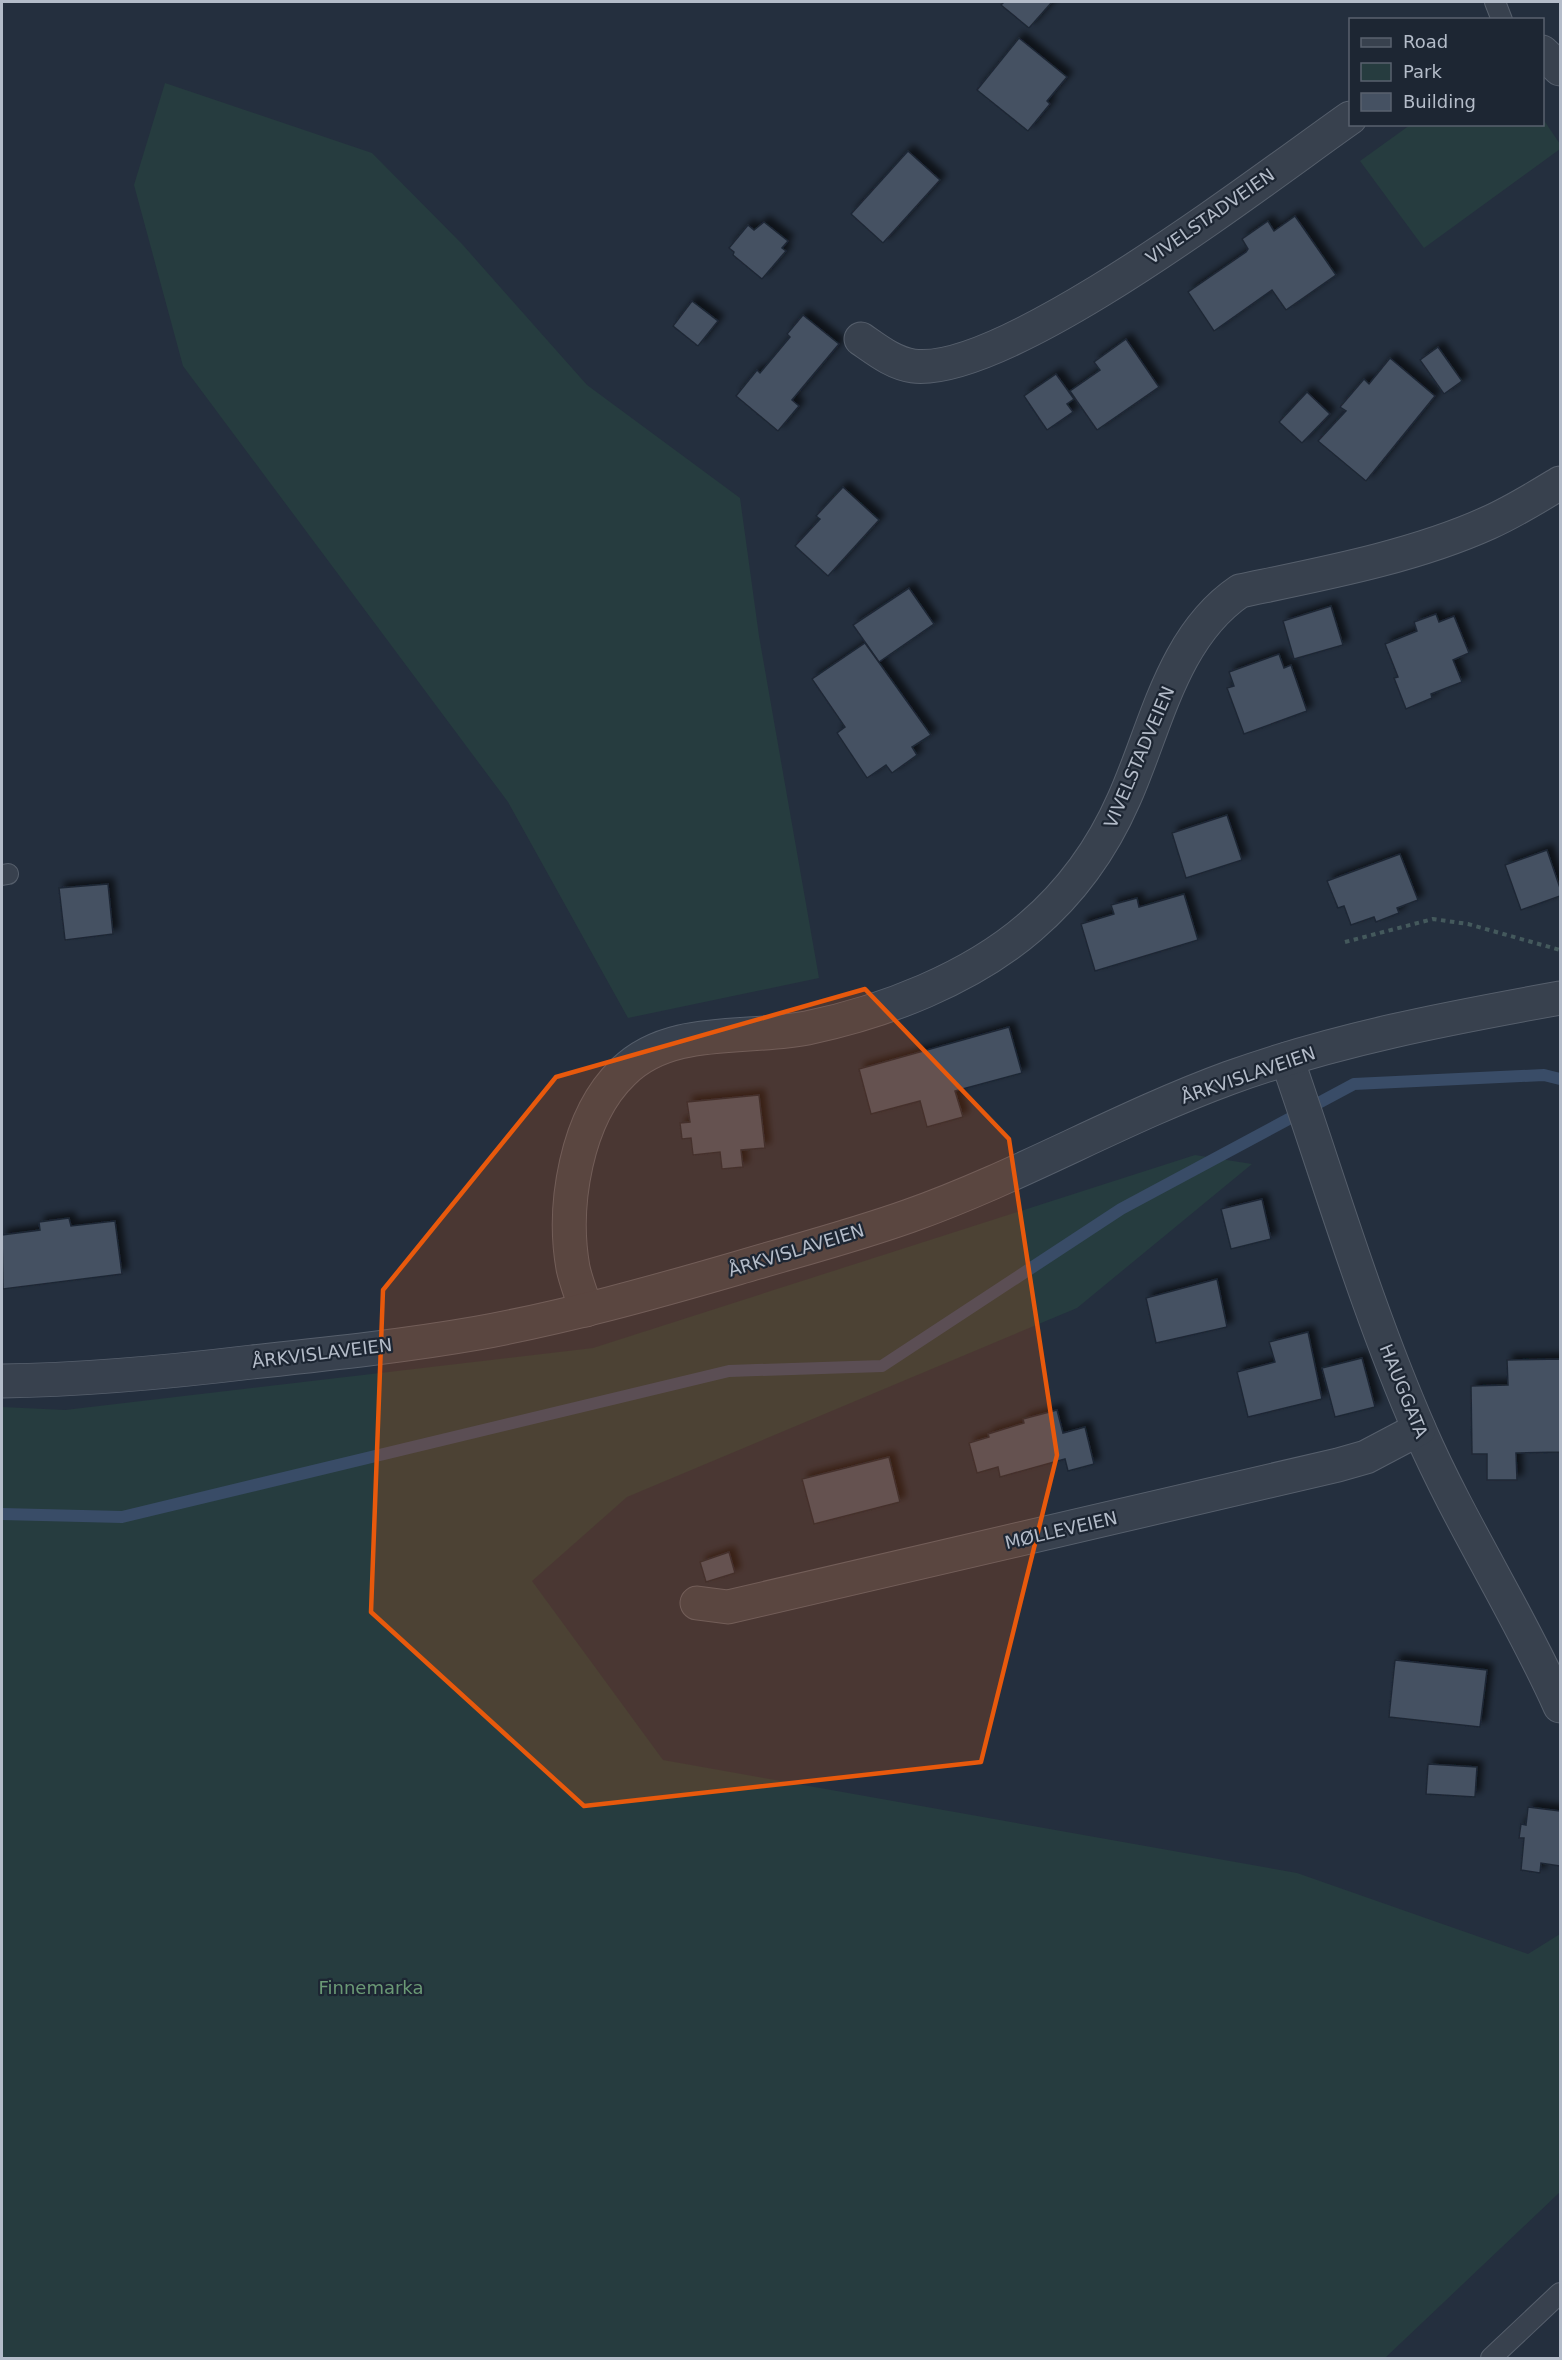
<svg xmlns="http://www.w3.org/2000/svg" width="1562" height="2360" font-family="'DejaVu Sans',sans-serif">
	<defs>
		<filter id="shadow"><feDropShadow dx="5.5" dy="-5.5" stdDeviation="3" flood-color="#0009"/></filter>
	</defs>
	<rect width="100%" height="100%" fill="#242f3e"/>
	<g fill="#263c3f">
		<path d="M165 83 372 153 462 244 587 385 740 498 759 636 819 978 628 1018 508 802 183 366 134 185Z"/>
		<path d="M1543 119 1560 144V149L1424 248 1360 161 1410 125 1542 124Z"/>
		<path d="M1195 1155 1252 1164 1077 1308 627 1497 532 1581 663 1760 1297 1873 1528 1954 1560 1934V2192L1385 2358H2V1407L65 1410 593 1348Z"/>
	</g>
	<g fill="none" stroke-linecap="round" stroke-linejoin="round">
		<path stroke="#394c67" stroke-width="12" d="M2 1514 122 1517 729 1371 882 1366 1121 1209 1354 1084 1544 1075 1560 1079"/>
	</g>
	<g fill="#455162" stroke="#1f2835" stroke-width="1.5" filter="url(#shadow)">
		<path d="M1004 2H1052L1029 28 1001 5Z"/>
		<path d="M1019 38 1067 77 1047 101 1050 104 1028 131 977 90Z"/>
		<path d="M908 151 940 180 883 243 851 214Z"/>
		<path d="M1295 216 1336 275 1286 310 1272 290 1214 331 1188 292 1246 252 1248 249 1242 239 1268 221 1274 231Z"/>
		<path d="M764 222 788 241 782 248 786 251 762 279 733 255 734 252 729 248 748 225 754 230Z"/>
		<path d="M692 301 718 321 698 346 673 326Z"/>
		<path d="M803 315 839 344 792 400 799 406 778 431 736 396 757 370 760 373 790 337 787 334Z"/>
		<path d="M1126 339 1159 387 1097 430 1070 391 1100 370 1094 362Z"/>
		<path d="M1438 347 1462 381 1444 394 1420 360Z"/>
		<path d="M1390 358 1435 396 1366 481 1318 441 1346 411 1340 407 1364 379 1369 384Z"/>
		<path d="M1056 374 1074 399 1067 404 1073 412 1047 430 1024 396Z"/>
		<path d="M1307 392 1330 414 1302 443 1279 422Z"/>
		<path d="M843 487 879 520 828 576 795 546 820 519 816 516Z"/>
		<path d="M909 588 934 624 879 662 853 625Z"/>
		<path d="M1331 606 1343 645 1294 659 1283 621Z"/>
		<path d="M1436 614 1439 622 1454 616 1469 653 1453 660 1462 682 1431 694 1432 698 1406 709 1394 678 1398 677 1385 644 1417 631 1414 622Z"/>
		<path d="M865 643 931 735 912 747 917 755 892 773 886 765 867 778 837 733 845 727 812 679Z"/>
		<path d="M1279 654 1284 668 1291 665 1307 711 1244 734 1227 688 1234 686 1229 672Z"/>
		<path d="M1227 815 1242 860 1186 878 1172 833Z"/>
		<path d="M1547 850 1560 888V896L1521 910 1505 865Z"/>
		<path d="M1400 854 1418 900 1397 908 1399 913 1376 922 1374 917 1351 925 1344 906 1338 908 1327 881Z"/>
		<path d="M108 884 113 934 65 940 59 888Z"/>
		<path d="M1184 894 1198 940 1095 971 1081 924 1114 914 1111 905 1137 898 1139 907Z"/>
		<path d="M1009 1027 1022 1073 955 1091 963 1117 927 1127 920 1101 871 1114 859 1069Z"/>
		<path d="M759 1095 765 1148 741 1150 743 1167 722 1169 720 1152 693 1155 691 1138 682 1139 680 1123 690 1122 687 1102Z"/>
		<path d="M1262 1199 1271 1239 1231 1249 1221 1209Z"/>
		<path d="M69 1218 71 1226 115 1221 122 1274 3 1289 2 1235 40 1230 39 1222Z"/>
		<path d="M1217 1279 1227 1327 1156 1343 1146 1298Z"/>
		<path d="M1308 1332 1322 1399 1248 1417 1237 1372 1275 1362 1269 1342Z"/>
		<path d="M1362 1358 1375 1407 1335 1417 1322 1368Z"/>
		<path d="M1560 1359V1452L1516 1453 1517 1480H1487V1454H1472L1471 1386 1508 1385 1507 1360Z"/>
		<path d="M1057 1410 1063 1433 1085 1427 1094 1464 1068 1471 1065 1459 1000 1477 998 1467 977 1473 969 1443 989 1437 988 1434 1024 1423 1023 1419Z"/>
		<path d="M889 1457 900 1502 814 1524 802 1479Z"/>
		<path d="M729 1552 735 1573 706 1582 700 1562Z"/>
		<path d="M1395 1660 1487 1670 1480 1727 1389 1717Z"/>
		<path d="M1428 1764 1477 1767 1475 1797 1426 1794Z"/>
		<path d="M1528 1807 1560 1811V1866L1541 1863 1540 1873 1521 1870 1524 1838H1519L1521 1824 1526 1825Z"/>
	</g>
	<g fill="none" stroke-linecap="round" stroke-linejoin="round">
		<defs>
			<g id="service">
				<path d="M1495 2 1502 20"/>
				<path d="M2 875 8 874"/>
				<path d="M1491 2358 1560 2293"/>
			</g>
			<g id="minor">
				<path d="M1542 52 1560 69"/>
				<path d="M861 339C877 350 893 363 913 366 1007 378 1267 176 1350 118"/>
				<path d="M1287 1059C1330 1183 1367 1310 1420 1431 1461 1525 1518 1612 1560 1706"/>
				<path d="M586 1310C582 1296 576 1282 573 1268 562 1206 576 1117 623 1072 670 1025 747 1040 807 1028 884 1012 970 979 1030 927 1071 892 1103 847 1124 799 1156 728 1172 637 1240 591 1321 574 1413 557 1488 523 1513 512 1537 497 1560 483"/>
				<path d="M2 1381C85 1380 169 1372 252 1362 327 1354 404 1346 478 1333 566 1317 652 1293 738 1268 795 1251 853 1236 909 1216 1019 1177 1120 1118 1229 1078 1337 1039 1449 1018 1560 998"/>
				<path d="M697 1603 728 1607 1338 1465 1366 1457 1419 1429"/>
			</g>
		</defs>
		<use href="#service" stroke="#565f6c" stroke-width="22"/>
		<use href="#minor" stroke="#565f6c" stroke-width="35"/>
		<path stroke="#44595c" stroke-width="4" stroke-dasharray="4.5 4.5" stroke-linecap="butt" d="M1345 942 1433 919 1468 924 1560 950"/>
		<use href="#service" stroke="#38414e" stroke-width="20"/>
		<use href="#minor" stroke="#38414e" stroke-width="33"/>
	</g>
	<path fill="#e8590c" fill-opacity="0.2" stroke="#e8590c" stroke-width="4.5" stroke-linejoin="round" d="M865 989 1009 1139 1057 1455 981 1762 584 1806 371 1612 383 1290 556 1077Z"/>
	<g text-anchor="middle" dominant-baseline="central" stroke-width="4.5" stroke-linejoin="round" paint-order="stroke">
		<g font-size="18" fill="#b4bcc9" stroke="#1d2633">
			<text transform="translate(1210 216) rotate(-35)">VIVELSTADVEIEN</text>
			<text transform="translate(1139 757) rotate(-67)">VIVELSTADVEIEN</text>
			<text transform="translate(1248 1075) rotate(-19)">ÅRKVISLAVEIEN</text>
			<text transform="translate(796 1250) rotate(-17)">ÅRKVISLAVEIEN</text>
			<text transform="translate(322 1353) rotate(-7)">ÅRKVISLAVEIEN</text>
			<text transform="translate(1404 1391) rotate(68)">HAUGGATA</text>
			<text transform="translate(1061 1530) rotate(-13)">MØLLEVEIEN</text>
		</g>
		<g font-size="18" fill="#6b9a76" stroke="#1d2633">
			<text x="371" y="1987">Finnemarka</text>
		</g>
	</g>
	<rect width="1562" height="2360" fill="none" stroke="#b4bcc9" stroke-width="6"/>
	<rect x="1349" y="18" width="195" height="108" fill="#1d2633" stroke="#59626f" stroke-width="1.5"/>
	<rect x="1361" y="38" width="30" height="9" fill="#38414e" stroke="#59626f" stroke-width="1.5"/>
	<text x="1403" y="48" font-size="18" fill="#b4bcc9">Road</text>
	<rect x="1361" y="63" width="30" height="18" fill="#263c3f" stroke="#59626f" stroke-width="1.5"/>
	<text x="1403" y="78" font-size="18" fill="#b4bcc9">Park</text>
	<rect x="1361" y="93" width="30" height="18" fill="#455162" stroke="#59626f" stroke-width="1.5"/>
	<text x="1403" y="108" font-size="18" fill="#b4bcc9">Building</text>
</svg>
